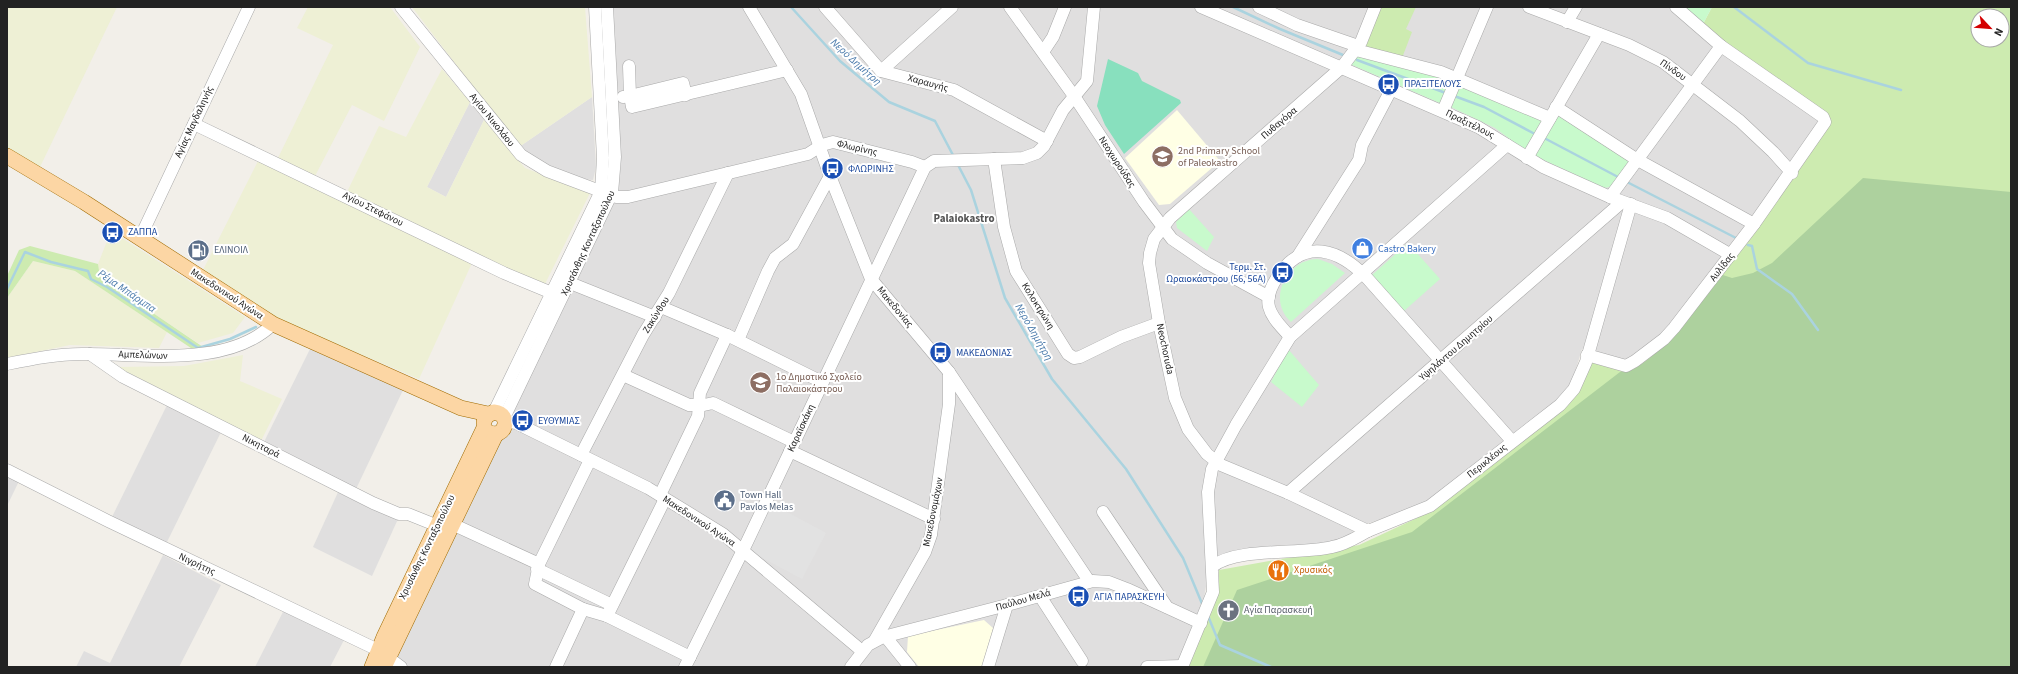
<svg xmlns="http://www.w3.org/2000/svg" width="2018" height="674" font-family="'Source Sans 3',sans-serif">
	<rect width="100%" height="100%" fill="#f2efe9"/>
	<g fill="#e0dfdf">
		<path d="M612 7H1671L1821 122 1792 164 1666 331 1625 363 1582 349 1572 382 1568 392 1447 487 1421 506 1369 523 1355 530 1340 541 1312 546 1283 545 1235 551 1227 553 1207 561 1208 576 1204 597 1177 667H389L500 438 515 417 511 414 617 191 621 165Z"/>
		<path d="M592 97 596 167 593 180 580 179 553 170 519 147Z"/>
		<path d="M470 102 484 120 446 197 427 187Z"/>
		<path d="M311 347 404 388 356 489 263 444Z"/>
		<path d="M168 403 222 430 166 544 111 519Z"/>
		<path d="M7 473 20 479 7 506Z"/>
		<path d="M339 490 398 519 372 576 313 547Z"/>
		<path d="M163 555 221 585 179 667H76L84 651 110 663Z"/>
		<path d="M284 610 344 640 330 667H255Z"/>
	</g>
	<g fill="#ffffe5">
		<path d="M1177 110 1220 161 1170 204 1159 205 1125 158Z"/>
		<path d="M984 620 993 628 982 667H919L907 652 908 636Z"/>
	</g>
	<g fill="#eef0d5">
		<path d="M7 7H117L40 167 7 149Z"/>
		<path d="M308 7H390L420 47 384 121 352 105 315 176 277 160 333 45 297 28Z"/>
		<path d="M412 7H585L592 97 519 147Z"/>
		<path d="M442 69 470 102 427 187 446 197 484 120 525 168 590 193 544 286 346 194 379 126 406 137Z"/>
		<path d="M258 161 472 263 419 379 280 320 203 270Z"/>
		<path d="M111 231 245 317 233 333 198 343 99 277 98 264Z"/>
		<path d="M33 261 75 271 167 332 159 348 70 345 7 358V298Z"/>
		<path d="M243 355 240 381 282 399 261 441 117 367 184 366Z"/>
	</g>
	<g fill="#cdebb0" fill-rule="evenodd">
		<path d="M1380 7H1416L1406 29 1412 32 1402 58 1364 50Z"/>
		<path d="M1712 7H2011V667H1183L1218 589 1219 570 1359 545 1417 518 1574 397 1595 353 1625 363 1666 331 1745 229 1821 122 1703 24ZM1978 16H2002V40H1978Z"/>
		<path d="M30 246 98 264 100 277 203 347 194 350 75 271 33 261 7 298V276L19 250Z"/>
	</g>
	<path fill="#add19e" d="M1863 178 2011 192V667H1203L1237 590 1412 532 1620 372C1624 371 1628 371 1632 370 1660 357 1702 301 1723 275L1732 278 1753 273 1772 263Z"/>
	<g fill="#c8facc">
		<path d="M1683 7H1712L1703 24Z"/>
		<path d="M1357 54 1452 79 1442 104 1350 64Z"/>
		<path d="M1461 83 1546 119 1526 151 1495 128 1451 107Z"/>
		<path d="M1558 112 1633 159 1614 186 1604 188 1533 155Z"/>
		<path d="M1189 209 1214 237 1207 251 1177 228 1176 222Z"/>
		<path d="M1408 243 1440 279 1404 311 1372 275Z"/>
		<path d="M1318 259 1332 264 1345 273 1291 322C1266 299 1287 259 1318 259Z"/>
		<path d="M1288 349 1319 385 1302 407 1271 382Z"/>
	</g>
	<path fill="#88e0be" d="M1108 59 1138 73 1142 81 1180 100 1181 103 1124 154 1105 125 1097 106Z"/>
	<path fill="#e2e2e2" d="M772 504 826 533 802 579 748 550Z"/>
	<g fill="none" stroke-linecap="round" stroke-linejoin="round">
		<g stroke="#aad3df" stroke-width="2.5">
			<path d="M791 7 840 61 889 102 935 121 954 157"/>
			<path d="M1233 7 1280 29 1343 55"/>
			<path d="M1734 7 1808 63 1901 90"/>
			<path d="M1357 60 1443 92"/>
			<path d="M1457 97 1484 107 1533 133"/>
			<path d="M1546 139 1618 177"/>
			<path d="M957 163 971 190 1005 298 1052 379 1126 469 1183 558 1203 606"/>
			<path d="M1627 182 1736 238"/>
			<path d="M1748 245 1752 246 1757 269 1792 294 1818 330"/>
			<path d="M7 289 25 252 51 262 88 271 91 279 107 287 198 348 230 339 256 327"/>
			<path d="M1208 616 1220 645 1271 667"/>
		</g>
		<defs>
			<g id="minor">
				<path d="M401 7 521 155 547 171 616 197H628L808 154 822 145 833 142 912 162 925 167"/>
				<path d="M749 7 801 94 830 176 871 279 949 372 1089 581"/>
				<path d="M825 7 881 71 954 90 1047 141"/>
				<path d="M1010 7 1074 96 1144 202 1172 239 1207 263 1269 297"/>
				<path d="M1201 7 1478 127 1543 167 1610 197 1667 218 1731 255"/>
				<path d="M1259 7 1297 25 1358 46"/>
				<path d="M1375 7 1361 42 1342 67 1170 218 1154 239 1150 253 1149 263 1159 323 1175 398 1188 429 1207 454 1221 465 1288 493 1368 531 1430 506 1560 405 1574 389 1586 362 1631 204"/>
				<path d="M1529 7 1629 45 1663 62 1740 121 1773 152 1792 173"/>
				<path d="M1567 22 1576 7"/>
				<path d="M1356 50 1441 72 1550 118"/>
				<path d="M1043 52 1053 37 1065 7"/>
				<path d="M881 71 952 7"/>
				<path d="M686 95 683 83 630 96 632 107 787 70"/>
				<path d="M623 97 630 96 629 66"/>
				<path d="M1556 107 1636 159 1754 224"/>
				<path d="M1443 111 1487 7"/>
				<path d="M194 124 504 273 552 293"/>
				<path d="M1527 158 1599 34"/>
				<path d="M994 159 1004 227 1016 271 1068 354 1074 358 1080 357 1121 337 1159 323"/>
				<path d="M1610 197 1721 46"/>
				<path d="M140 238 249 7"/>
				<path d="M1298 256 1359 160 1362 145 1392 88"/>
				<path d="M570 283 655 317"/>
				<path d="M661 307 727 335 822 382"/>
				<path d="M1290 337C1283 328 1272 319 1269 307 1266 296 1272 285 1278 276 1304 237 1339 249 1367 278L1512 441"/>
				<path d="M738 340 768 271 775 258 793 244 830 176"/>
				<path d="M90 354 123 377 373 503 399 514H408L438 526"/>
				<path d="M1587 355 1626 366 1635 361 1664 339 1674 328 1754 224 1825 122 1823 117 1721 46 1676 7"/>
				<path d="M7 364C32 359 57 354 82 354 141 353 227 369 273 324"/>
				<path d="M623 375 689 405H704L713 403 794 442"/>
				<path d="M494 412 601 191 603 158 595 7"/>
				<path d="M504 418 612 193 615 157 607 7"/>
				<path d="M505 421 516 423 648 488 723 534 862 651"/>
				<path d="M790 451 934 519"/>
				<path d="M581 455 643 335 669 293 728 173"/>
				<path d="M590 460 539 564 535 584 583 609 607 616 690 657"/>
				<path d="M7 470 108 521 378 650 401 667"/>
				<path d="M1288 493 1622 202"/>
				<path d="M660 495 698 416 700 393 727 335"/>
				<path d="M1103 512 1167 607"/>
				<path d="M452 524 539 564"/>
				<path d="M1213 566C1238 547 1300 555 1332 547 1345 545 1357 537 1368 531"/>
				<path d="M537 569 612 605"/>
				<path d="M1040 596 1082 661"/>
				<path d="M607 616 665 499"/>
				<path d="M885 636 910 667"/>
				<path d="M875 640 925 552 931 535 949 404V372"/>
				<path d="M556 667 583 609"/>
				<path d="M685 667 747 542 925 167 934 161 1023 158 1037 153 1044 146 1063 110 1087 81 1094 7"/>
				<path d="M851 667 868 645 883 637 1007 605 1093 581 1109 582 1127 589 1201 623"/>
				<path d="M988 667 1007 605"/>
				<path d="M1147 667 1182 666"/>
				<path d="M1182 667 1213 592 1208 492 1212 469 1236 425 1290 337 1507 145"/>
			</g>
			<g id="major">
				<path d="M7 156 84 202 273 324 461 408 488 414"/>
				<path d="M484 422 486 416 494 412C513 414 505 441 488 432"/>
				<path d="M372 667 384 637 484 428"/>
				<path d="M384 667 496 434"/>
			</g>
		</defs>
		<use href="#minor" stroke="#a9a9a9" stroke-width="13"/>
		<use href="#major" stroke="#a06b00" stroke-width="16"/>
		<use href="#minor" stroke="#fff" stroke-width="12"/>
		<use href="#major" stroke="#fcd6a4" stroke-width="15"/>
	</g>
	<defs>
		<symbol id="bus-disc" viewBox="-11 -11 22 22"><circle r="9.5" fill="#1a4fb4" stroke="#fff"/><path d="M-5-6H5V4H4V6H2V4H-2V6H-4V4H-5ZM-3.5-4V0h7V-4ZM-3.5 1.2v1.5H-2V1.2ZM2 1.2v1.5H3.5V1.2Z" fill="#fff"/></symbol>
		<symbol id="school-disc" viewBox="-11 -11 22 22"><circle r="9.5" fill="#8d6e63" stroke="#fff"/><path d="M0-5L7-2L0 1L-7-2ZM-4 1L0 2.5L4 1V4Q0 6-4 4Z" fill="#fff"/></symbol>
		<symbol id="shop-disc" viewBox="-11 -11 22 22"><circle r="9.5" fill="#3f7fe0" stroke="#fff"/><path d="M-5-2.5h2.3a2.7 3.5 0 0 1 5.4 0H5L5.5 6h-11ZM-1.5-2.5h3a1.5 2.3 0 0 0-3 0Z" fill="#fff"/></symbol>
		<symbol id="fuel-disc" viewBox="-11 -11 22 22"><circle r="9.5" fill="#5c6f8a" stroke="#fff"/><path d="M-5.5-6h7V0h2V4h1.3V-2.5L3-4.5l.8-.8L6-3V5H2.5V1h-1V6h-7ZM-4.2-4.7v3.2H.2V-4.7Z" fill="#fff"/></symbol>
		<symbol id="civic-disc" viewBox="-11 -11 22 22"><circle r="9.5" fill="#5c6f8a" stroke="#fff"/><path d="M-.6-6.5H3V-4.5H.6V-3L4-1V1h2V6H-6V1h2V-1L-.6-3ZM-1.2 2.5V6h2.4V2.5Z" fill="#fff"/></symbol>
		<symbol id="restaurant-disc" viewBox="-11 -11 22 22"><circle r="9.5" fill="#e8710a" stroke="#fff"/><path d="M-5-6h1v4h1v-4h1v4h1v-4h1v5L-1.5 .5V6h-2V.5L-5-1ZM5-6V6H3V1.5H1.5Q1.5-4 5-6Z" fill="#fff"/></symbol>
		<symbol id="church-disc" viewBox="-11 -11 22 22"><circle r="9.5" fill="#6b7280" stroke="#fff"/><path d="M-1.2-6h2.4v3.5h3.3v2.4h-3.3V6h-2.4V-.1h-3.3v-2.4h3.3Z" fill="#fff"/></symbol>
	</defs>
	<g fill-rule="evenodd">
		<use href="#bus-disc" x="1376" y="72" width="25" height="25"/>
		<use href="#school-disc" x="1150" y="144" width="25" height="25"/>
		<use href="#bus-disc" x="820" y="156" width="25" height="25"/>
		<use href="#bus-disc" x="100" y="220" width="25" height="25"/>
		<use href="#shop-disc" x="1350" y="236" width="25" height="25"/>
		<use href="#fuel-disc" x="186" y="238" width="25" height="25"/>
		<use href="#bus-disc" x="1270" y="260" width="25" height="25"/>
		<use href="#bus-disc" x="928" y="340" width="25" height="25"/>
		<use href="#school-disc" x="748" y="370" width="25" height="25"/>
		<use href="#bus-disc" x="510" y="408" width="25" height="25"/>
		<use href="#civic-disc" x="712" y="488" width="25" height="25"/>
		<use href="#restaurant-disc" x="1266" y="558" width="25" height="25"/>
		<use href="#bus-disc" x="1066" y="584" width="25" height="25"/>
		<use href="#church-disc" x="1216" y="598" width="25" height="25"/>
	</g>
	<g text-anchor="middle" dominant-baseline="central" stroke-width="4" stroke-linejoin="round" paint-order="stroke">
		<g font-size="10" fill="#222" stroke="#fff">
			<text transform="translate(1673 70) rotate(35)">Πίνδου</text>
			<text transform="translate(928 83) rotate(15)">Χαραυγής</text>
			<text transform="translate(492 120) rotate(51)">Αγίου Νικολάου</text>
			<text transform="translate(194 122) rotate(-65)">Αγίας Μαγδαληνής</text>
			<text transform="translate(1279 123) rotate(-41)">Πυθαγόρα</text>
			<text transform="translate(1470 124) rotate(26)">Πραξιτέλους</text>
			<text transform="translate(857 148) rotate(13)">Φλωρίνης</text>
			<text transform="translate(1117 162) rotate(57)">Νεοχωρούδας</text>
			<text transform="translate(373 209) rotate(26)">Αγίου Στεφάνου</text>
			<text transform="translate(588 243) rotate(-65)">Χρυσάνθης Κονταξοπούλου</text>
			<text transform="translate(1722 267) rotate(-52)">Αυλίδας</text>
			<text transform="translate(227 294) rotate(33)">Μακεδονικού Αγώνα</text>
			<text transform="translate(1038 306) rotate(58)">Κολοκτρώνη</text>
			<text transform="translate(895 307) rotate(50)">Μακεδονίας</text>
			<text transform="translate(656 315) rotate(-58)">Ζακύνθου</text>
			<text transform="translate(1456 348) rotate(-41)">Υψηλάντου Δημητρίου</text>
			<text transform="translate(1165 349) rotate(78)">Neochoruda</text>
			<text transform="translate(143 355) rotate(2)">Αμπελώνων</text>
			<text transform="translate(801 428) rotate(-65)">Καραϊσκάκη</text>
			<text transform="translate(261 446) rotate(27)">Νικηταρά</text>
			<text transform="translate(1487 461) rotate(-39)">Περικλέους</text>
			<text transform="translate(933 512) rotate(-79)">Μακεδονομάχων</text>
			<text transform="translate(699 521) rotate(33)">Μακεδονικού Αγώνα</text>
			<text transform="translate(427 547) rotate(-64)">Χρυσάνθης Κονταξοπούλου</text>
			<text transform="translate(197 564) rotate(25)">Νιγρήτης</text>
			<text transform="translate(1023 600) rotate(-16)">Παύλου Μελά</text>
		</g>
		<g font-size="10" fill="#164399" stroke="#fff" text-anchor="start">
			<text x="1404" y="84">ΠΡΑΞΙΤΕΛΟΥΣ</text>
			<text x="848" y="169">ΦΛΩΡΙΝΗΣ</text>
			<text x="128" y="232">ΖΑΠΠΑ</text>
			<text x="1266" y="267" text-anchor="end">Τερμ. Στ.<tspan x="1266" dy="12">Ωραιοκάστρου (56, 56Α)</tspan></text>
			<text x="956" y="353">ΜΑΚΕΔΟΝΙΑΣ</text>
			<text x="538" y="421">ΕΥΘΥΜΙΑΣ</text>
			<text x="1094" y="597">ΑΓΙΑ ΠΑΡΑΣΚΕΥΗ</text>
		</g>
		<g font-size="10" fill="#785e54" stroke="#fff" text-anchor="start">
			<text x="1178" y="151">2nd Primary School<tspan x="1178" dy="12">of Paleokastro</tspan></text>
			<text x="776" y="377">1ο Δημοτικό Σχολείο<tspan x="776" dy="12">Παλαιοκάστρου</tspan></text>
		</g>
		<g font-size="10" fill="#366cbe" stroke="#fff" text-anchor="start">
			<text x="1378" y="249">Castro Bakery</text>
		</g>
		<g font-size="10" fill="#4e5e75" stroke="#fff" text-anchor="start">
			<text x="214" y="250">ΕΛΙΝΟΙΛ</text>
			<text x="740" y="495">Town Hall<tspan x="740" dy="12">Pavlos Melas</tspan></text>
		</g>
		<g font-size="10" fill="#c56008" stroke="#fff" text-anchor="start">
			<text x="1294" y="570">Χρυσικός</text>
		</g>
		<g font-size="10" fill="#5b616d" stroke="#fff" text-anchor="start">
			<text x="1244" y="610">Αγία Παρασκευή</text>
		</g>
		<g font-size="11" font-style="italic" fill="#4a7aab" stroke="#fff">
			<text transform="translate(856 62) rotate(42)">Νερό Δημήτρη</text>
			<text transform="translate(127 291) rotate(34)">Ρέμα Μπάρμπα</text>
			<text transform="translate(1034 332) rotate(60)">Νερό Δημήτρη</text>
		</g>
		<g font-size="11" font-weight="bold" fill="#555" stroke="#fff">
			<text x="964" y="218">Palaiokastro</text>
		</g>
	</g>
	<rect width="2018" height="674" fill="none" stroke="#222222" stroke-width="16"/>
	<g transform="translate(1990 28) rotate(116)"><circle r="19" fill="#ffffff" stroke="#a7a7a7"/>
	<path d="M0-3L7 15L0 10L-7 15Z" fill="#d40000"/>
	<text y="-6" font-size="11" font-weight="bold" text-anchor="middle" fill="#222222">N</text>
	</g>
</svg>
